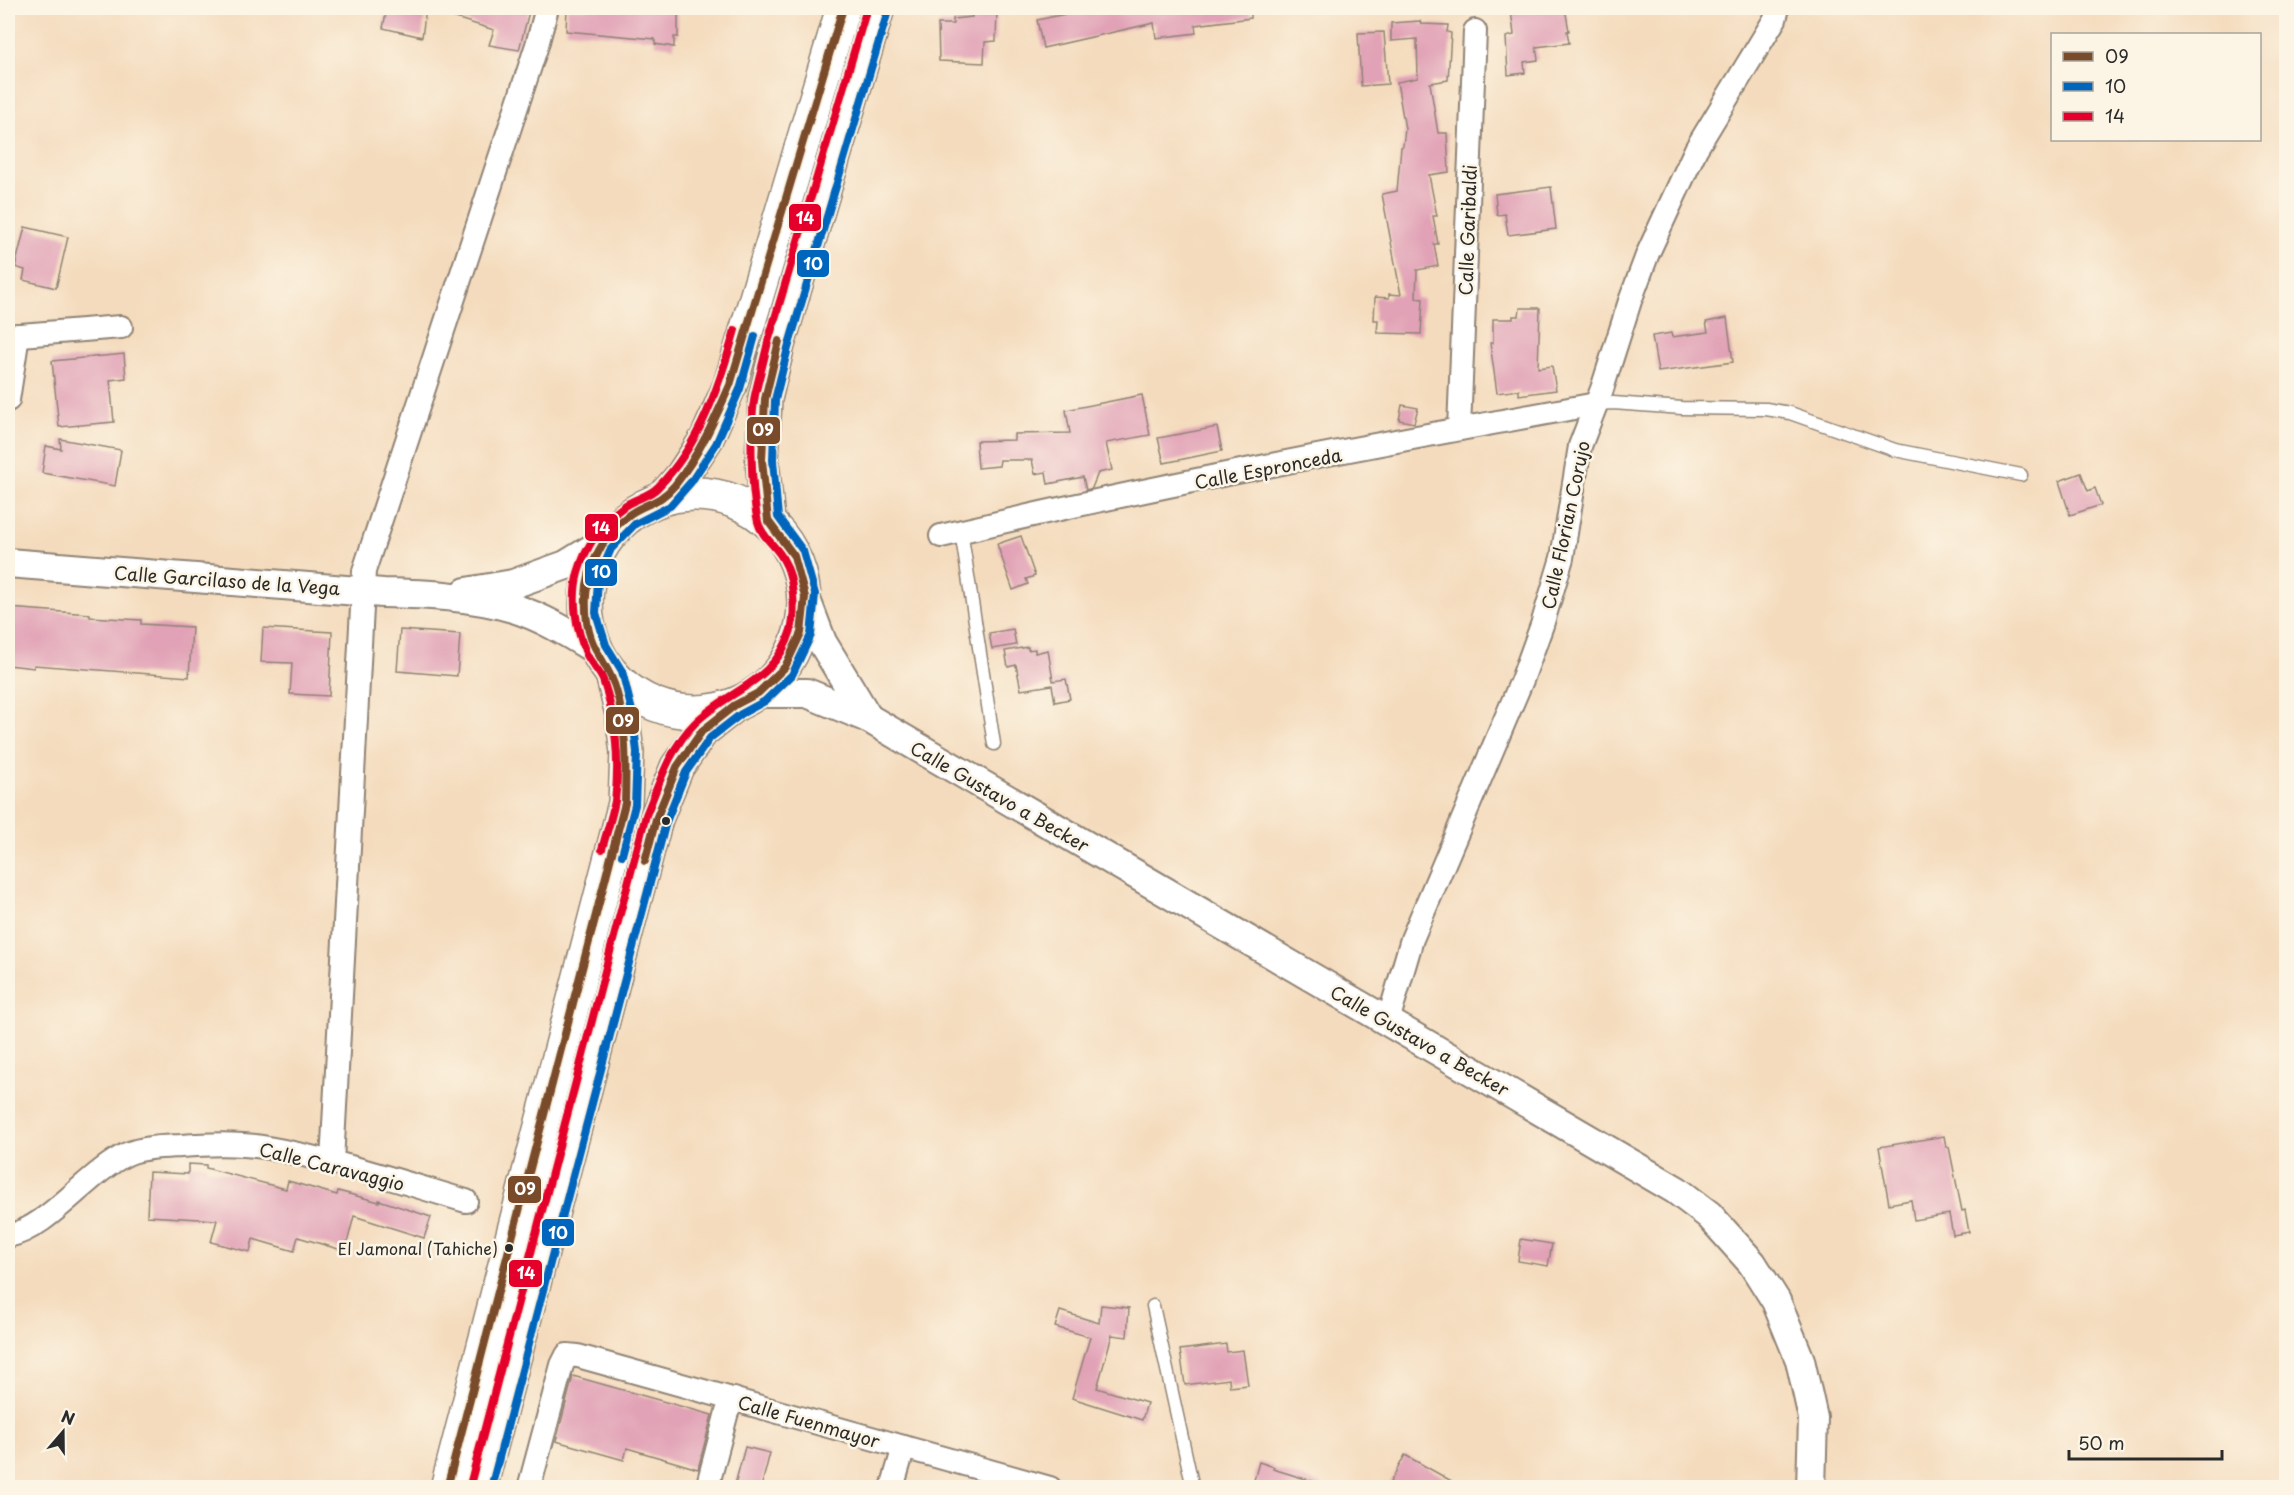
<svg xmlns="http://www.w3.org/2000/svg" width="2294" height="1495" font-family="'Playpen Sans',sans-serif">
	<rect width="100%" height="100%" fill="#fcf5e5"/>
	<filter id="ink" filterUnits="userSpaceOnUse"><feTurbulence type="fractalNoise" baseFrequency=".0167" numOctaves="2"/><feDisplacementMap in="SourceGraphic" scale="12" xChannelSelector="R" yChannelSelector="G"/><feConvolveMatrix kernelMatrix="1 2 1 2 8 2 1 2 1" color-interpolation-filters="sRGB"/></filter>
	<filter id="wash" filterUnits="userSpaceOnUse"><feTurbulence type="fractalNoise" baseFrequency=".008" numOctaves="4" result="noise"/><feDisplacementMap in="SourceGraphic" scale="24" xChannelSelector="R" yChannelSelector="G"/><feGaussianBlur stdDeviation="1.35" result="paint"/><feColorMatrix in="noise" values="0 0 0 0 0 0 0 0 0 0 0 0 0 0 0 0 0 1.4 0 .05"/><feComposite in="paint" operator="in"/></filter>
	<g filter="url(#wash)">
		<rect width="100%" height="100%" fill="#f4dbbd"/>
		<g id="blocks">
			<g fill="#e1a1b6">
				<path d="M387 8H426L422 37 383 28Z"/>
				<path d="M433 8H530L519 50 489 45 494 30 433 11Z"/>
				<path d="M567 8H678V37H674V47L655 44V39L566 31Z"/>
				<path d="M971 8H997L996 41 985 42 984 63 939 61 938 24H953V19L972 17Z"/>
				<path d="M1093 8H1251V18L1195 25 1196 33 1156 38 1154 23 1043 48 1037 20Z"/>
				<path d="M1527 8H1565L1569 31H1567L1569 43 1536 47 1538 60 1524 62 1525 73 1508 75 1506 37 1514 35 1511 10Z"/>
				<path d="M1420 21 1421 24 1448 25 1447 32 1451 33 1448 80 1430 83 1438 133H1447L1449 172 1429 175 1437 216H1433L1438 244H1434L1438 266 1417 270 1416 298 1423 299 1421 334 1377 333 1378 320H1374L1375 297 1389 298V294L1401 295 1382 194 1397 191 1401 147 1403 146 1405 129 1397 82 1418 78 1417 39 1391 41V23Z"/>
				<path d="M1384 32 1388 84 1361 86 1358 33Z"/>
				<path d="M1551 187 1556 229 1508 235 1505 214 1497 215 1495 194Z"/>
				<path d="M25 227 68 237 56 288 23 280 25 270 15 267Z"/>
				<path d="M1520 308H1540L1538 368 1552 366 1556 390 1519 395V390L1497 393 1490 343H1493V319H1513V316H1519Z"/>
				<path d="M1727 318 1733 362 1658 372 1652 336 1671 333 1672 337 1708 332 1706 322Z"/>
				<path d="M124 354 126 378 110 380 114 422 59 427 52 361Z"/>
				<path d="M1142 395 1150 435 1106 443 1112 470 1098 473 1092 488 1086 490 1083 477 1048 484 1046 472 1035 474 1032 460H1000L999 466 978 468 976 441 1014 440V434L1070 433 1066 410Z"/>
				<path d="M1402 405 1418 408 1414 423 1399 420Z"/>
				<path d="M1217 427 1222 451 1164 463 1158 438Z"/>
				<path d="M60 439 121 450 115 486 42 473 46 446 61 449Z"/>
				<path d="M2081 473 2088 491 2095 488 2101 505 2070 515 2059 481Z"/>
				<path d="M1021 536 1035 576 1026 579 1028 584 1013 590 997 544Z"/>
				<path d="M8 608 90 614V617L141 620V624L192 627 189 677 34 665V668L8 665Z"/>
				<path d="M263 628 332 632 329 696 290 694 292 663 261 662Z"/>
				<path d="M1013 629 1016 645 992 649 989 633Z"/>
				<path d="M400 630 460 634 457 676 397 671Z"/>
				<path d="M1028 647V650L1035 649V653L1048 650 1053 681 1066 679 1070 699 1055 702 1052 685 1021 690 1016 665 1008 667 1005 651Z"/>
				<path d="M1944 1136 1946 1147H1949L1962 1211 1965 1210 1969 1232 1953 1235 1949 1214 1914 1220 1911 1200 1889 1204 1879 1147Z"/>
				<path d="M188 1164 206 1165V1168L286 1189 288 1181 337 1195 338 1191 379 1202V1200L431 1217 424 1238 354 1216 345 1251 298 1237 294 1251 253 1239 250 1252 211 1242 217 1220 147 1216 149 1172 188 1174Z"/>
				<path d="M1521 1239 1552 1244 1548 1266 1518 1261Z"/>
				<path d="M1101 1305 1129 1308 1127 1337 1112 1335 1097 1388 1147 1403 1142 1420 1072 1398 1090 1337 1055 1327 1060 1311 1099 1323Z"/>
				<path d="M1226 1344 1227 1352 1243 1350 1248 1385 1230 1387 1229 1379 1185 1385 1180 1350Z"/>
				<path d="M573 1376 712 1415 698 1469 627 1448 624 1460 556 1441Z"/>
				<path d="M745 1447 770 1453 761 1488H734Z"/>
				<path d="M1405 1455 1464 1488H1387Z"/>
				<path d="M1259 1462 1274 1467 1273 1469 1322 1484 1321 1488H1255L1257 1481 1254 1480Z"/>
			</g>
		</g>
	</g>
	<g filter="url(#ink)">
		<use href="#blocks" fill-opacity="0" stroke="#908374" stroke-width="1.5"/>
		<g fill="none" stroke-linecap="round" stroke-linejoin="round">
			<defs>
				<g id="service">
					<path d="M1596 404 1613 403 1682 408 1766 409 1790 413 1895 450 2021 475"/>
					<path d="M961 531 994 744"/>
					<path d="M1153 1306 1193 1488"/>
				</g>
				<g id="minor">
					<path d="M8 336 121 327"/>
					<path d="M8 400 18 335"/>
					<path d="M1459 429 1475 31"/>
					<path d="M941 536C1157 485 1377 444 1596 404"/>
					<path d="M1388 1021 1412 939 1522 680 1542 625 1562 558 1580 446 1602 389 1630 301 1648 253 1696 149 1775 19 1778 8"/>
					<path d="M332 1162 364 571 537 45 547 8"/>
					<path d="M8 1236C49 1228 87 1173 127 1154 144 1147 163 1147 181 1146 207 1144 237 1143 263 1147 332 1159 399 1181 466 1201"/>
					<path d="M529 1488 562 1365 567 1355 578 1356 1050 1488"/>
					<path d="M707 1488 727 1412 734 1399"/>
					<path d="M892 1488 904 1447"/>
				</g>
				<g id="tertiary">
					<path d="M8 563 383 593C427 594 471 596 513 608 542 617 570 634 596 650"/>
					<path d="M466 592 513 584 566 565 602 543"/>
					<path d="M805 597 822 642 868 718"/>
					<path d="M758 693H807L868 718 1676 1190 1709 1215 1752 1263 1776 1301 1800 1360 1813 1418 1811 1488"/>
				</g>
				<g id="trunk">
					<circle cx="695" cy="603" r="109"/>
					<path d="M663 498 682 476 707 438 730 385 843 8"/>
					<path d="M768 521 762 460 765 399 778 345 878 8"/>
					<path d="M447 1488 625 803 627 752 622 714 612 674"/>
					<path d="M480 1488 656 819 677 767 702 731 735 705"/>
				</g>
			</defs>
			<use href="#service" stroke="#908374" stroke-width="15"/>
			<use href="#minor" stroke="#908374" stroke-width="26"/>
			<use href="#tertiary" stroke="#908374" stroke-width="32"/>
			<use href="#trunk" stroke="#908374" stroke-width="36"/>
			<use href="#service" stroke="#fff" stroke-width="12"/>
			<use href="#minor" stroke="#fff" stroke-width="22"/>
			<use href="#tertiary" stroke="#fff" stroke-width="28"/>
			<use href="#trunk" stroke="#fff" stroke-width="33"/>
			<defs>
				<g id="bus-1">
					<path d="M768 521 762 460 765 399 779 341"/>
					<path d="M645 861 656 819 677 767 702 731 735 705 758 693 785 667 801 633 805 597 794 556 768 521"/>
					<path d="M447 1488 625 803C626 765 627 726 616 690 612 675 605 666 598 653 588 637 585 615 586 596 587 566 605 532 630 514 648 502 659 504 675 485 699 455 715 419 730 385L843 8"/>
				</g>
				<g id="bus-2">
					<path d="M622 855 635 805 637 752 632 711 622 671 606 645 596 613 598 579 611 549 635 524 670 506 691 482 716 444 740 389 755 336"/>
					<path d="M491 1488 666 822 686 772 710 738 741 714 765 701 792 675 811 635 815 594 803 551 778 517 773 460 775 400 788 348 888 11"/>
				</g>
				<g id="bus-3">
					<path d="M602 849C606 834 612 817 615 801 620 762 616 717 603 680 599 670 590 663 586 653 576 629 571 599 578 573 585 548 601 523 623 507 633 499 649 497 658 487 700 445 719 386 735 330"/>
					<path d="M470 1485 646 815C659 784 670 748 695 723 729 689 775 683 791 630 796 611 794 577 783 559 777 547 761 536 758 522 751 490 749 427 755 395 759 377 764 360 768 342L867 8"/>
				</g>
			</defs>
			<use href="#bus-1" stroke="#fcf5e5" stroke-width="12"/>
			<use href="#bus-2" stroke="#fcf5e5" stroke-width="12"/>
			<use href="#bus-3" stroke="#fcf5e5" stroke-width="12"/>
			<use href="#bus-1" stroke="#7a4b2a" stroke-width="8"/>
			<use href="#bus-2" stroke="#0065bd" stroke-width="8"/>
			<use href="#bus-3" stroke="#e4002b" stroke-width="8"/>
		</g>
	</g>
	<g fill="#2b2b2b" stroke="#fcf5e5" stroke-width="2">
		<circle cx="666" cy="821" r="5"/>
		<circle cx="509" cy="1248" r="5"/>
	</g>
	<g text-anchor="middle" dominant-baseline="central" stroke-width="5" stroke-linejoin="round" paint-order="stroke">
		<g font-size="16" fill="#2b2b2b" stroke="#fcf5e5" text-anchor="end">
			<text x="498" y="1248">El Jamonal (Tahiche)</text>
		</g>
		<g font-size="18" fill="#2b2b2b" stroke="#fcf5e5">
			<text transform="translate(1467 230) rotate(-88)">Calle Garibaldi</text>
			<text transform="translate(1268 468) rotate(-11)">Calle Espronceda</text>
			<text transform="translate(1565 525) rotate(-78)">Calle Florian Corujo</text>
			<text transform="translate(227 580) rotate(4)">Calle Garcilaso de la Vega</text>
			<text transform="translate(1000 796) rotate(30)">Calle Gustavo a Becker</text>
			<text transform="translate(1420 1040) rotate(30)">Calle Gustavo a Becker</text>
			<text transform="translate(332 1166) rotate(14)">Calle Caravaggio</text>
			<text transform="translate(809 1421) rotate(16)">Calle Fuenmayor</text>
		</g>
	</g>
	<g stroke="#fcf5e5" stroke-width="2">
		<rect x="788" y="203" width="34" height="29" rx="6" fill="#e4002b"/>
		<rect x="796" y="249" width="34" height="29" rx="6" fill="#0065bd"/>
		<rect x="746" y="416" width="35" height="29" rx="6" fill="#7a4b2a"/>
		<rect x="584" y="513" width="35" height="29" rx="6" fill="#e4002b"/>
		<rect x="584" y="558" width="34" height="29" rx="6" fill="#0065bd"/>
		<rect x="605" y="706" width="35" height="29" rx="6" fill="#7a4b2a"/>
		<rect x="507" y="1175" width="35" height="29" rx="6" fill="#7a4b2a"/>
		<rect x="541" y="1218" width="34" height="29" rx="6" fill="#0065bd"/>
		<rect x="508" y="1259" width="35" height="29" rx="6" fill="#e4002b"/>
	</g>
	<g font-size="16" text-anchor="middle" font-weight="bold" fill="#fff">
		<text x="805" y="224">14</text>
		<text x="813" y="270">10</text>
		<text x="763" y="436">09</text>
		<text x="601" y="534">14</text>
		<text x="601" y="578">10</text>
		<text x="623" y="727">09</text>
		<text x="525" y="1195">09</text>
		<text x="558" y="1239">10</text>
		<text x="526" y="1279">14</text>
	</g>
	<rect width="2294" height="1495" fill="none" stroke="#fcf5e5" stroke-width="30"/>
	<rect x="2051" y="33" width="210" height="108" fill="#fcf5e5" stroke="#a8a49b" stroke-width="1.5"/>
	<rect x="2063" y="52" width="30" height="9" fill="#7a4b2a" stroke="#a8a49b" stroke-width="1.5"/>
	<text x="2105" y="63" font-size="18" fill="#2b2b2b">09</text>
	<rect x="2063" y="82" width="30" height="9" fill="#0065bd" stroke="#a8a49b" stroke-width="1.5"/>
	<text x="2105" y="93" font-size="18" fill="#2b2b2b">10</text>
	<rect x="2063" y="112" width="30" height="9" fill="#e4002b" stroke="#a8a49b" stroke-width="1.5"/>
	<text x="2105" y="123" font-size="18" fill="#2b2b2b">14</text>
	<g transform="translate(63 1432) rotate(20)" stroke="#fcf5e5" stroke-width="4.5" paint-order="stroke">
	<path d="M0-4.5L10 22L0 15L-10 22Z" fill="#2b2b2b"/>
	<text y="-9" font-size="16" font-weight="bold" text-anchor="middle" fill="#2b2b2b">N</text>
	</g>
	<path d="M2069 1450v9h153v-9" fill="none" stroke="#2b2b2b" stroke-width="3"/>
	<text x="2078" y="1450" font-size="18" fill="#2b2b2b" stroke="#fcf5e5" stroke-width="4.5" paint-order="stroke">50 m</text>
</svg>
